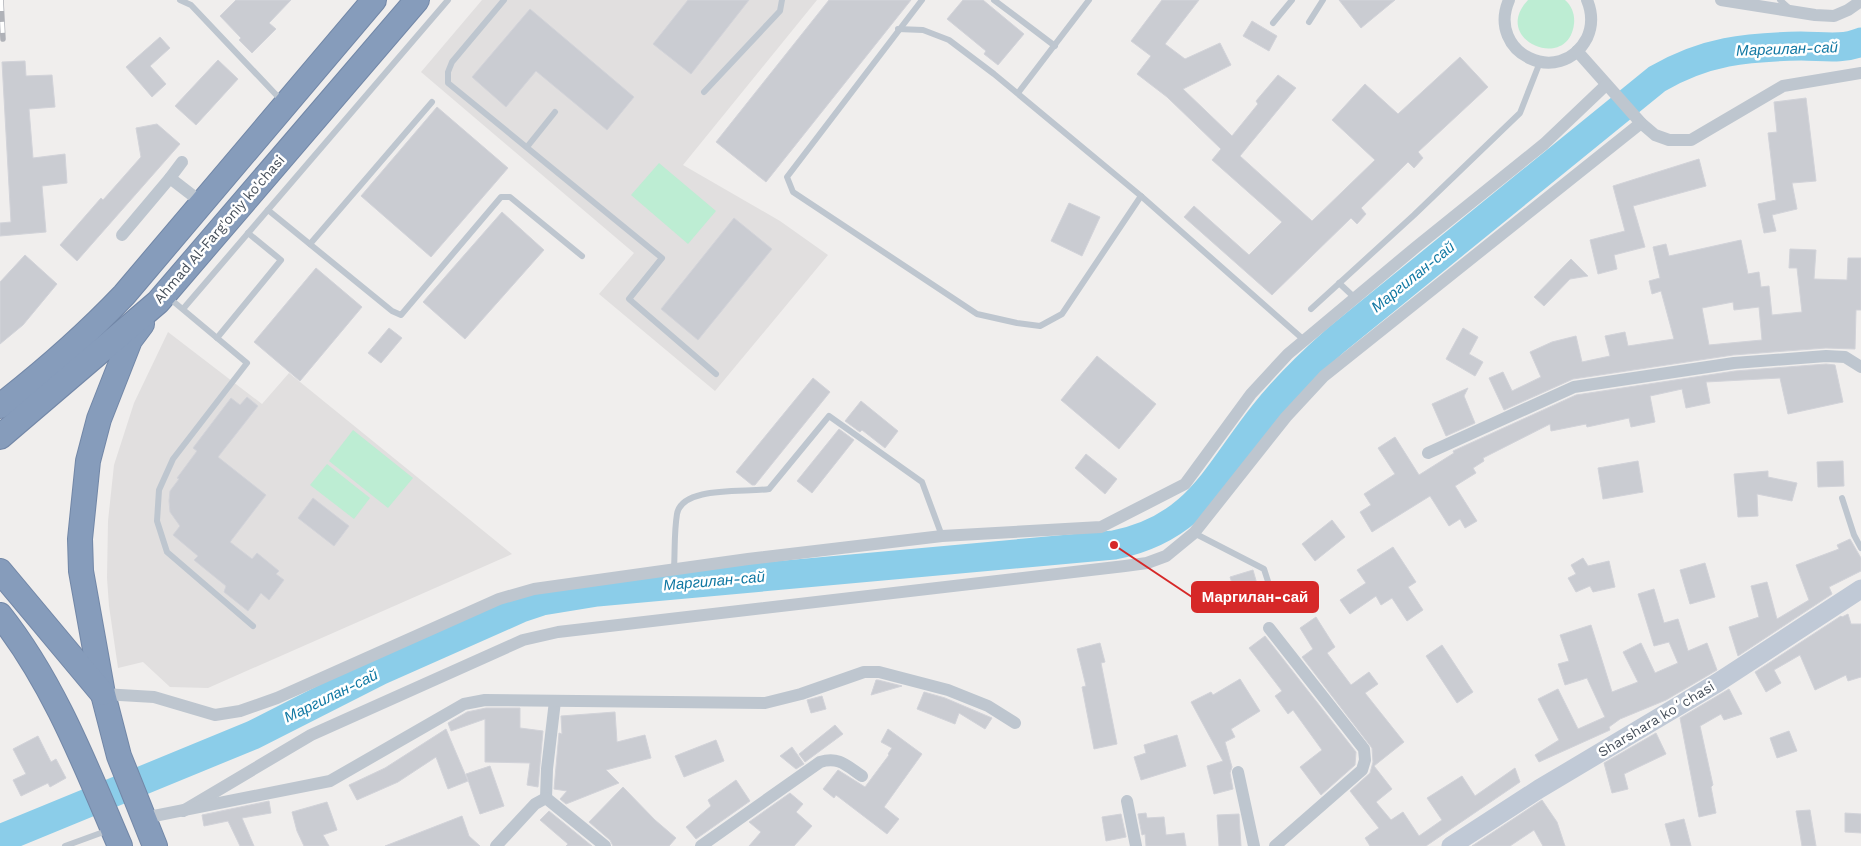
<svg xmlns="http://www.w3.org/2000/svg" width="1861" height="846" font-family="'Work Sans',sans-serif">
	<rect width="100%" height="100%" fill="#f0eeed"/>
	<g fill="#e1dfdf">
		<path d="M482 0H817L683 165 780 221 828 255 715 391 599 294 634 253 421 72Z"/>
		<path d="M168 332 262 404 289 373 512 554 208 688 170 687 143 662 118 668 109 606 107 578 108 521 114 465 134 403Z"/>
	</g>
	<g fill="#bdedd3">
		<path d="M1528 0H1565C1572 6 1575 15 1574 24 1568 73 1490 40 1528 0Z"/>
		<path d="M659 163 716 211 688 244 631 195Z"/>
		<path d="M353 430 413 478 388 508 329 461Z"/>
		<path d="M327 464 370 498 354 519 310 485Z"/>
	</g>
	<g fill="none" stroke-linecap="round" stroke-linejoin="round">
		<path stroke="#8bcde9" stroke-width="29" d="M0 839 253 735 379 671 521 608 542 601 597 592 1114 545C1198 528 1216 474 1264 414 1286 386 1310 363 1336 340L1657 79C1705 51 1746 47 1801 46 1822 46 1842 50 1861 42"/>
	</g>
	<g fill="#caccd2" stroke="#d2d3d9" fill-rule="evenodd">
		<path d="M236 0H291L269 23 276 29 252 53 239 40 241 38 220 16Z"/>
		<path d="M688 0H749L691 74 653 44Z"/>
		<path d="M829 0H911L766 182 716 142Z"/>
		<path d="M963 0H983L1024 34 998 65 984 54 986 51 947 19Z"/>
		<path d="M1162 0H1199L1165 44 1185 59 1220 43 1231 65 1183 89 1232 136 1258 104 1256 101 1278 75 1296 88 1240 156 1312 221 1375 160 1332 120 1365 84 1398 114 1460 57 1488 87 1418 152 1423 158 1414 168 1408 162 1361 208 1366 214 1357 224 1351 218 1272 295 1184 217 1194 206 1249 255 1282 222 1212 160 1221 149 1167 97 1137 74 1151 56 1131 41Z"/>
		<path d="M1339 0H1395L1361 28Z"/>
		<path d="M530 9 634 97 607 130 536 71 506 107 472 77Z"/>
		<path d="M1252 21 1277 36 1269 51 1243 36Z"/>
		<path d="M160 37 170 48 150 66 166 84 152 97 126 67Z"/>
		<path d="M218 60 238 79 196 125 175 106Z"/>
		<path d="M25 61 26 76 52 75 55 107 29 109 33 158 65 154 67 183 42 186 46 232 0 236V223L11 222 2 62Z"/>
		<path d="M1806 98 1816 181 1792 183 1797 209 1772 215 1776 231 1764 233 1758 204 1776 200 1768 133 1777 132 1774 102Z"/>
		<path d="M437 107 508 168 431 257 361 196Z"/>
		<path d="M157 124 180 144 77 261 60 245 101 198 103 200 141 157 136 128Z"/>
		<path d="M1699 159 1706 186 1633 206 1645 247 1614 255 1617 269 1598 274 1590 240 1625 231 1613 186Z"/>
		<path d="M1069 203 1100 217 1082 256 1051 241Z"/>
		<path d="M502 212 544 250 465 339 423 302Z"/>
		<path d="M734 218 772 249 698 340 661 309Z"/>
		<path d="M1741 240 1748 274 1759 272 1761 287 1769 286 1772 315 1802 312 1797 268H1789L1790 249 1816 250 1814 279 1847 280 1848 258H1861V310H1856L1855 349 1826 348 1733 355 1573 379 1504 410 1489 378 1503 372 1512 391 1541 377 1530 352 1552 342 1576 336 1582 362 1610 356 1605 336 1625 332 1628 346 1674 339 1661 291 1652 294 1649 281 1660 278 1653 247 1666 244 1669 256ZM1733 302 1734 310 1759 307 1762 340 1709 345 1702 308Z"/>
		<path d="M25 255 57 284 23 325 0 344V282Z"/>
		<path d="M1571 259 1588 276 1570 279 1544 306 1534 297Z"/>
		<path d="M316 268 362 307 300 381 254 342Z"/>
		<path d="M389 328 402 338 381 363 368 353Z"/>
		<path d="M1463 328 1478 337 1469 354 1483 362 1475 376 1446 359Z"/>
		<path d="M1097 356 1156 404 1119 449 1061 400Z"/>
		<path d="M1826 364 1835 365 1843 402 1788 414 1780 378 1706 382 1710 403 1686 408 1682 389 1650 396 1655 422 1631 427 1629 418 1587 427 1586 424 1551 431 1550 424 1483 458 1484 461 1473 468 1476 473 1455 486 1477 521 1465 528 1460 519 1449 526 1430 496 1372 532 1360 512 1371 505 1364 494 1395 474 1378 448 1395 437 1419 475 1454 453 1453 451 1576 395 1735 371Z"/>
		<path d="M813 378 830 392 755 485H752L736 472Z"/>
		<path d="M1468 388 1464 396 1475 423 1446 436 1432 404Z"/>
		<path d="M247 397 258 406 218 457 266 495 230 542 252 559 257 553 279 571 276 574 284 580 269 600 261 593 248 611 224 592 226 586 194 560 198 556 173 535 180 526 170 512 169 501 170 491 179 479 177 478 197 451 193 448 231 398 240 405Z"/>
		<path d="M861 401 898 431 885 448 862 430 860 432 845 421Z"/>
		<path d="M839 429 854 440 812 493 797 481Z"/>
		<path d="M1086 454 1117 479 1105 494 1075 468Z"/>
		<path d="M1638 461 1643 492 1603 499 1598 468Z"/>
		<path d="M1843 461 1844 486 1818 487 1817 462Z"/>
		<path d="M1768 471V477L1797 483 1792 501 1757 494 1758 516 1738 517 1734 474Z"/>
		<path d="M313 498 349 526 334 546 298 518Z"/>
		<path d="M1332 520 1345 537 1315 561 1302 544Z"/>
		<path d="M1850 539 1861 558V571L1829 587 1832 594 1738 656 1729 627 1759 617 1751 586 1767 582 1777 619 1809 600 1796 565 1839 549 1837 545Z"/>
		<path d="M1393 547 1416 582 1408 587 1423 610 1407 621 1392 598 1381 605 1376 596 1350 614 1340 600 1366 583 1357 570Z"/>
		<path d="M1583 558 1588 566 1609 561 1615 587 1593 592 1590 586 1576 592 1568 578 1576 574 1571 565Z"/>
		<path d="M1705 563 1715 597 1690 604 1680 570Z"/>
		<path d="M1253 570 1261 598 1239 605 1230 577Z"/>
		<path d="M1654 589 1664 623 1678 619 1688 651 1707 643 1717 670 1666 700 1620 719 1609 727 1610 730 1539 762 1535 755 1559 740 1538 699 1558 689 1578 729 1605 717 1587 678 1565 685 1558 664 1569 661 1560 635 1591 625 1612 692 1638 682 1623 652 1641 643 1655 673 1678 663 1669 642 1654 646 1638 594Z"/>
		<path d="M1848 614 1851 624H1861V677L1848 681 1846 675 1815 690 1800 655 1774 670 1781 683 1766 692 1755 672 1841 616 1842 617Z"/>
		<path d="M1316 617 1335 647 1327 653 1351 685 1369 672 1378 684 1365 693 1404 742 1374 766 1392 789 1376 802 1391 820 1403 812 1419 836 1442 820 1427 798 1462 776 1475 796 1515 768 1520 782 1426 846H1370L1365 838 1379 828 1350 791 1370 773 1373 762 1372 748 1302 657 1313 649 1300 628Z"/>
		<path d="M1265 636 1356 752 1355 765 1321 795 1300 767 1322 750 1293 710 1288 714 1275 696 1282 691 1249 648Z"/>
		<path d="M1100 643 1105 662 1101 663 1117 744 1094 749 1082 687 1086 686 1077 649Z"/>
		<path d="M1442 645 1473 692 1457 703 1426 656Z"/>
		<path d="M1240 679 1260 711 1231 729 1235 737 1225 742 1232 767 1230 773 1233 789 1214 794 1207 766 1223 761 1191 702 1211 692 1213 695Z"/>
		<path d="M876 680H878L902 686 871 695Z"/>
		<path d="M1729 689 1742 714 1724 720 1721 714 1700 726 1713 785 1711 787 1716 813 1699 817 1680 718Z"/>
		<path d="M924 692 945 698 992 718 985 729 959 713 955 724 917 709Z"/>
		<path d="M822 696 826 709 811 713 807 700Z"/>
		<path d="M486 708H520V728L543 731 538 787 527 785 530 763 485 762V719L451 731 448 723 467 712Z"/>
		<path d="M615 712 617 742 645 735 651 758 606 770 619 783 566 804 560 799 567 791 554 789 559 733 562 734 561 716Z"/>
		<path d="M835 725 843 734 805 762 799 754Z"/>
		<path d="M446 729 468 781 448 789 436 757 398 782 357 800 349 785 385 768Z"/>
		<path d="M888 729 922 754 884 807 899 819 887 834 836 795 834 798 823 789 838 770 865 787 889 755 888 754 892 748 881 742Z"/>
		<path d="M1789 731 1797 751 1777 758 1770 738Z"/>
		<path d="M1656 733 1666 754 1624 774 1628 789 1612 793 1604 763Z"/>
		<path d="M1177 735 1186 766 1141 780 1134 757 1146 753 1144 745Z"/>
		<path d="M38 736 51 762 56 759 66 778 50 787 48 783 21 796 13 780 26 774 13 749Z"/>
		<path d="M716 740 724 761 684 777 675 756Z"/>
		<path d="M792 747 804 764 796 769 780 756Z"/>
		<path d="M490 766 504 806 480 814 466 774Z"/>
		<path d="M736 780 750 801 696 839 686 827 711 806 708 800Z"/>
		<path d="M623 787 655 820 676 838 669 846H613L610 840 589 822Z"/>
		<path d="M790 793 803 804 796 812 812 826 794 846H749L761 832 749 822Z"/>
		<path d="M1542 800 1557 822 1565 846H1543L1534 830 1510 846H1472Z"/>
		<path d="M269 801 271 813 242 818 254 846H240L228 821 204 826 202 815Z"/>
		<path d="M327 802 337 830 323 835 329 846H304L297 831 292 812Z"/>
		<path d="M1810 810 1816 846H1802L1796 811Z"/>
		<path d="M549 811 592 846H566L568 844 540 820Z"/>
		<path d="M1146 813 1147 818 1164 817 1166 835 1184 833 1186 846H1146L1145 834 1142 835 1138 814Z"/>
		<path d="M1845 813 1861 814V833L1845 832Z"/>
		<path d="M1121 814 1126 837 1106 841 1102 817Z"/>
		<path d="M1239 814 1241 846H1219L1217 815Z"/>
		<path d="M462 816 469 836 480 846H385Z"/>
		<path d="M1684 819 1691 846H1671L1665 824Z"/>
	</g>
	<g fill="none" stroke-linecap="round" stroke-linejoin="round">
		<defs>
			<g id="highway">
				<path d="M142 324 130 340 99 419 88 461 80 539 81 571 103 694 119 756 155 846"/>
				<path d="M0 406C45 371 85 336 124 295L374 0"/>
				<path d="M0 437 158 302 417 0"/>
				<path d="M0 571 102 693"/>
				<path d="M0 615C54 683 86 767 120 846"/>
			</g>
		</defs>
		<use href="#highway" stroke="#7287a7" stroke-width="26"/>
		<g stroke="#bec6cf" stroke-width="6">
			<path d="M180 0 191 5 282 101"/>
			<path d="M504 0 452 62 448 72V83L662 258 629 299 716 374"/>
			<path d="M922 0 787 177 793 192 977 314 1017 323 1040 326 1062 314 1141 196"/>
			<path d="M994 0 1055 46"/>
			<path d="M1780 0 1790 9"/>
			<path d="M1309 22 1323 0"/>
			<path d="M1273 23 1292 0"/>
			<path d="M898 29 923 30 949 40 994 74 1141 196 1304 340"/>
			<path d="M704 92 780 11 782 0"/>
			<path d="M1018 93 1089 0"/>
			<path d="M527 147 555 112"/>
			<path d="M268 210 392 311 401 315 501 197H510L582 256"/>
			<path d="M310 244 432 102"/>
			<path d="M1339 283 1355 298"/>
			<path d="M168 297 247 363 173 459 159 490 157 521 167 552 253 626"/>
			<path d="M183 309 448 0"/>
			<path d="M1311 309 1414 215 1520 113 1540 62"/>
			<path d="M217 338 281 260 248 233"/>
			<path d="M1842 498 1854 535 1861 548"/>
			<path d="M1194 533 1264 569 1275 603"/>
			<path d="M674 569C675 551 674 532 677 514 682 485 747 493 769 489L829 416 922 482 942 536"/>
			<path d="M65 846 109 830"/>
		</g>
		<g stroke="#bec6cf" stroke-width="12">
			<path d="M1509 0C1486 53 1560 89 1587 38 1593 25 1592 12 1587 0"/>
			<path d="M1721 0 1815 15 1834 16 1848 10 1861 1"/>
			<path d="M1577 51 1641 123 1655 135 1669 140H1691L1783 86 1861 73"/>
			<path d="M182 162 170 178 201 202"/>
			<path d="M122 235 170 178"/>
			<path d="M1428 453 1574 387 1734 363 1826 356 1845 357 1861 367"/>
			<path d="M1269 628 1364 749 1365 760 1362 770 1275 846"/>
			<path d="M103 694 154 697 215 715 240 711 277 698 499 599 534 589 748 559 942 536 1101 527 1185 484 1251 394 1288 354 1416 247 1544 144 1606 85"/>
			<path d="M1238 772 1254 846"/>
			<path d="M546 798 547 769 555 701"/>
			<path d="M1127 801 1136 846"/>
			<path d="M183 811 311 735 523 640 558 632 1125 566 1147 563 1166 556 1194 533 1286 417 1324 376 1641 123"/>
			<path d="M144 818 330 781 464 704 485 700 765 703 801 694 864 672H879L948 690 988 706 1015 723"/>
			<path d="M496 846 535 804 546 798 605 846"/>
			<path d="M701 846 820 762C839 756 847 766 862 776"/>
		</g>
		<path stroke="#c0c9d6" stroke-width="19" d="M1451 846 1539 789 1717 683 1861 589"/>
		<use href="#highway" stroke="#869cbb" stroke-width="24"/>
		<defs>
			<path id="rail" d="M1 0 3 39"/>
		</defs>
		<use href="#rail" stroke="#b0b2b8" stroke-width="5.5"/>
		<use href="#rail" stroke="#fff" stroke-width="4" stroke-dasharray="11" stroke-linecap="butt"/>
	</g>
	<g text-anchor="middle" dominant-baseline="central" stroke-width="5" stroke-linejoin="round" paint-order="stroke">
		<g font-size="14" fill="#464f5a" stroke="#fff">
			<text transform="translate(219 229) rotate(-49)">Ahmad Al-Farg'oniy ko'chasi</text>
			<text transform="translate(1656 719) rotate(-31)">Sharshara koʻchasi</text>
		</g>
		<g font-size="15" font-style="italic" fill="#1178a3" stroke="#fff">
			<text transform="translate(1787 49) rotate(-2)">Маргилан-сай</text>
			<text transform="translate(1413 277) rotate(-39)">Маргилан-сай</text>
			<text transform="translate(714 581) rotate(-5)">Маргилан-сай</text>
			<text transform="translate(331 696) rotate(-26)">Маргилан-сай</text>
		</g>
	</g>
	<path fill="none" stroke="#d62828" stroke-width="2" d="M1114 545L1192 597"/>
	<circle fill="#d62828" stroke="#fff" stroke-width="2" cx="1114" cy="545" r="5"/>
	<rect fill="#d62828" stroke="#d62828" stroke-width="2" x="1192" y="582" width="126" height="30" rx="5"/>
	<g font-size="15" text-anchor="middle" font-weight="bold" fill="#fff">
		<text x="1255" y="602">Маргилан-сай</text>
	</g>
</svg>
